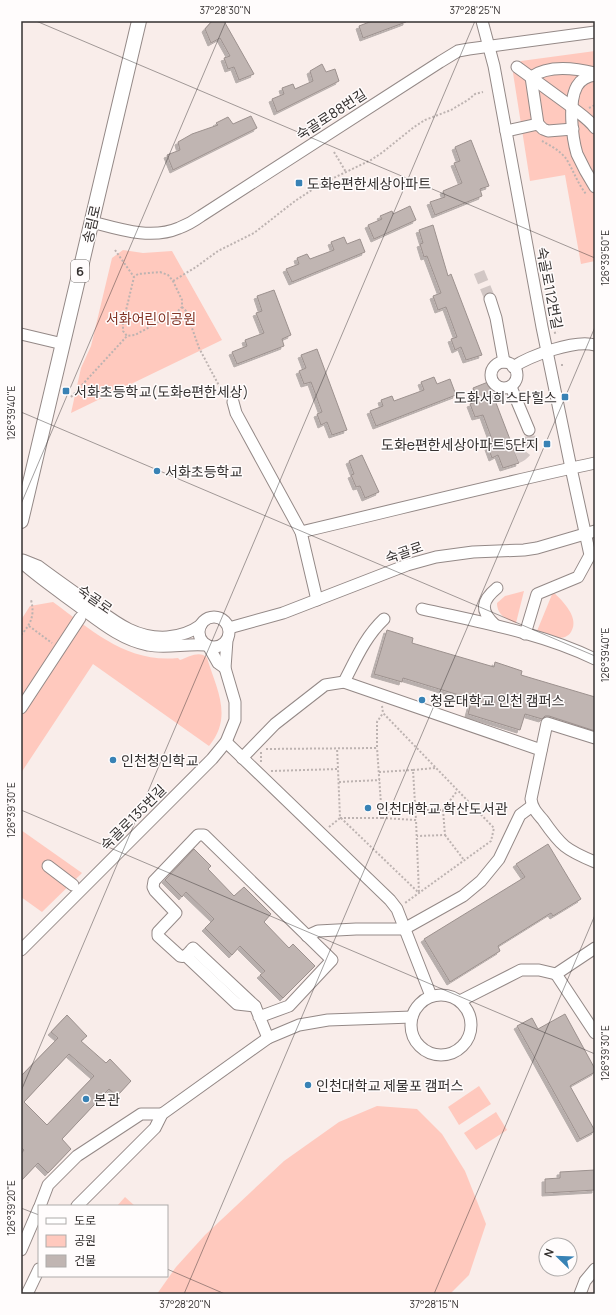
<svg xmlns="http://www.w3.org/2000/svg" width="616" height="1315" font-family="Manrope,'Noto Sans KR',sans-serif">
	<defs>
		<filter id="shadow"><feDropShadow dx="-3" dy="3" stdDeviation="0" flood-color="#0004"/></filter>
	</defs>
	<rect width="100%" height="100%" fill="#f9edea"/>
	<g fill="#ffc9be">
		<path d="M595 51V261L581 264 565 175 530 181 513 73 521 61Z"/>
		<path d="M123 250 143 253 172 251 222 340 71 413 81 368 91 346 112 258Z"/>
		<path d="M524 591 516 623C506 619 497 615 497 603L505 596Z"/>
		<path d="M553 592C563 601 580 618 571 632 568 637 563 638 557 638 550 637 543 633 537 631Z"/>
		<path d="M53 602C93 631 126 663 178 658L180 660C189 657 200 650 207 658 217 690 233 717 209 746L93 664 21 773V620L30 606Z"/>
		<path d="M21 830 82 873 42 912 21 897Z"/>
		<path d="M479 1086 491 1104 459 1125 448 1107Z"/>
		<path d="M377 1106 417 1109 442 1134 465 1171 486 1224 469 1275 450 1294H157L176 1267 205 1235 284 1161 339 1122Z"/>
		<path d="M496 1112 507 1130 476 1150 464 1133Z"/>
		<path d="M125 1197 135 1206H117Z"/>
	</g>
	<g fill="#c0b5b2" stroke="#9c918e" fill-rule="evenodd" filter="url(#shadow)">
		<path d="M212 21H224L254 74 239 80 234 67 228 69 224 58 230 56 220 38 211 43 205 29Z"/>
		<path d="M372 21H406V22L363 38 359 26Z"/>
		<path d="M322 64 326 72 335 69 339 81 277 112 272 99 284 94 282 88 293 84 295 89 313 81 310 71Z"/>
		<path d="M251 116 257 128 173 170 167 155 180 150 178 142 192 134 218 125 216 123 228 117 233 124Z"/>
		<path d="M471 140 489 186 480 189 482 196 435 215 430 202 445 197 443 191 462 183 454 163 460 161 455 147Z"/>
		<path d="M410 206 416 220 374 239 368 225 382 219 380 216 392 211 393 214Z"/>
		<path d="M433 225 448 276 451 274 482 355 466 360 461 347 455 350 451 339 457 337 446 307 438 310 433 296 441 293 427 256 424 257 420 244 423 243 419 230Z"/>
		<path d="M344 237 347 244 360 239 365 252 292 282 286 269 299 264 297 258 307 254 310 259 334 250 331 242Z"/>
		<path d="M274 290 291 335 282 339 284 346 237 364 232 352 247 346 245 340 264 333 256 313 262 311 257 296Z"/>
		<path d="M317 349 347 430 332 435 327 422 321 425 317 414 322 412 311 382 304 384 299 371 306 368 301 355Z"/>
		<path d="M434 377 437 384 450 379 456 395 376 426 370 411 383 406 381 400 392 396 394 401 424 390 421 382Z"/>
		<path d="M488 382 519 463 503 468 498 455 492 458 488 447 494 445 483 415 475 417 470 404 478 401 473 388Z"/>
		<path d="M362 455 379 492 365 498 360 486 356 487 351 475 354 474 349 461Z"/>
		<path d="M387 630 413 638 412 643 494 667 495 662 522 671 521 675 595 697V731L549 716H545L542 719 525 714 520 730 468 714 472 699 403 678 402 682 374 674Z"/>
		<path d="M548 844 581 899 553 916 551 913 498 946 500 951 450 982 424 939 525 877 516 864Z"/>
		<path d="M194 849 211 866 208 869 234 896 244 887 271 914 264 922 289 948 293 944 315 966 283 998 260 975 265 971 240 946 232 955 205 928 214 919 186 892 182 897 165 880Z"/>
		<path d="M565 1014 595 1069V1072L570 1086 595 1131 580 1139 517 1026 532 1018 538 1029Z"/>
		<path d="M67 1015 87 1036 81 1041 106 1063 110 1059 131 1081 117 1096 109 1089 62 1139 71 1149 48 1173 38 1163 21 1181V1154L24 1150 21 1147V1076L58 1038 51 1032ZM69 1054 94 1076 47 1125 24 1102Z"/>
		<path d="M595 1170V1190L545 1193V1179L560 1178V1172Z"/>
	</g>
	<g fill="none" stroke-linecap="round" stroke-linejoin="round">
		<g stroke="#d2c7c5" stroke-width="11" stroke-dasharray="11 5.5" stroke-linecap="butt">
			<path d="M479 272 490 299"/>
			<path d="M517 458C529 453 532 442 529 430"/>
		</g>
		<defs>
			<g id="minor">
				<path d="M482 21 494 66 542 327 571 468 590 555 578 577 537 594 525 634"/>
				<path d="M517 67 569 105C577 112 589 119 595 128"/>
				<path d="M595 75C588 76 581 79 577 86 568 102 572 137 577 154 582 165 588 176 595 187"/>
				<path d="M538 124 531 77C548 65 575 68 595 73"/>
				<path d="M506 131 538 124 543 129 548 131 573 129"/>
				<path d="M92 222C119 229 151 240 179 228 187 225 194 221 201 216L440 62 458 51 469 49 595 32"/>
				<path d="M490 299 496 318 504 362"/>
				<path d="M21 334 63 344"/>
				<circle cx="504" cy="375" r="13"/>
				<path d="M513 367C530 356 575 339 595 345"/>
				<path d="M511 387 529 430"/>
				<path d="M233 402 236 413 301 532 317 600"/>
				<path d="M301 532C399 509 496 484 595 463"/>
				<path d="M23 560 38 566C54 578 71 590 88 602 113 620 134 639 167 637 180 636 190 633 201 625"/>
				<path d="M21 562C39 578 58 591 77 605 99 621 121 640 148 645 167 649 186 643 206 645"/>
				<path d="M422 609C479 622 542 633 595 659"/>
				<circle cx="214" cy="632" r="15"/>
				<path d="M495 625C480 611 481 601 497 588"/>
				<path d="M229 628 283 613 407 565 436 557 473 552 524 550 537 548 595 531"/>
				<path d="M209 647 218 663 225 668"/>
				<path d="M344 682C356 659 365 637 384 619"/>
				<path d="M21 708 80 618"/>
				<path d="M595 738 547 723 531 799C532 808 537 813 543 820 561 846 566 850 595 862"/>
				<path d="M226 742 390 900 397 909 431 996"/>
				<path d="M242 758 275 724 325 685 344 682 541 750"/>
				<path d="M48 866 73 885"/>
				<path d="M307 936 318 931 356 929H404L463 896 481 881 499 859 520 815 532 806"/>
				<path d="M21 950 212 759 226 742 235 720V702L225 668 227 640"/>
				<path d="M186 956 237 1004 255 1006"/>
				<path d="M556 974 595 1033"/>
				<circle cx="441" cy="1025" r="30"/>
				<path d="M460 1001 521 970H539L556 974 595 948"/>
				<path d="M259 1017 289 1006 332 960 204 835H198L154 881 153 887 155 891 176 913 158 932V936L180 956C186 958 189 952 193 948L255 1006 268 1038"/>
				<path d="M40 1206 48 1185 77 1156 141 1114H162"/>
				<path d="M77 1206 155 1128 162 1114 268 1038 299 1025 328 1020 412 1017"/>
				<path d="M21 1250 39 1208"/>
				<path d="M27 1294 39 1269"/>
				<path d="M580 1294 585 1281 595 1269"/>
			</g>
			<path id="major" d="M21 521 139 21"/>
		</defs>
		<use href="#minor" stroke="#948987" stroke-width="13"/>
		<use href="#major" stroke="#948987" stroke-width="16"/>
		<g stroke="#bdb3b1" stroke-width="2" stroke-dasharray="2 2" stroke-linecap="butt">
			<path d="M589 108 595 105"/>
			<path d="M542 141C550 145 562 152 567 160 574 172 578 184 586 194"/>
			<path d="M334 152 346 172"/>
			<path d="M115 250 134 277"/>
			<path d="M160 272 168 275 173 281 182 300V307L177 312 135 335 127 336 123 331V323L134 277 138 274Z"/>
			<path d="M173 281 196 267 218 251 254 233 295 201 321 184 371 160 383 152 414 127 425 120 451 110 468 100 475 94 483 92"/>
			<path d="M182 307 186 311 199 348 224 395"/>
			<path d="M554 333 558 332"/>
			<path d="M561 365H565"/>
			<path d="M71 397 127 336"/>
			<path d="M29 626 52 643"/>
			<path d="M21 635C31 624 35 615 31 600"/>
			<path d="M382 706 383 713 494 828 491 841 405 903"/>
			<path d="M266 749 377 748V722L383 713"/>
			<path d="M261 752V762"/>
			<path d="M413 770 435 768"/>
			<path d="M271 771 338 769 337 748"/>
			<path d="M379 772 413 770 416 820"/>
			<path d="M339 782 380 780"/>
			<path d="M415 810H443L445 835 417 836"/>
			<path d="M443 810 457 791"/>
			<path d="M340 818H382L377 748"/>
			<path d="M341 818 419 893"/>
			<path d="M382 818 416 820 419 893"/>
			<path d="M329 827 340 818 338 769"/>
			<path d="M445 835 464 860"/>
		</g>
		<use href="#minor" stroke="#fff" stroke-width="11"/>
		<use href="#major" stroke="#fff" stroke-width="14"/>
	</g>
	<path fill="none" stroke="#353130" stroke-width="1" stroke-opacity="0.45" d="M36 21 595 258M21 412 595 656M21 504 226 21M21 810 595 1054M21 1091 475 21M21 1208 39 1215M167 1269 225 1294M184 1294 595 327M434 1294 595 915"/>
	<g fill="#3882b5" stroke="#fffcfc" stroke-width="1.5">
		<rect x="295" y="179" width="8" height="8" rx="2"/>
		<rect x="62" y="387" width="8" height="8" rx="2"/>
		<rect x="561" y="393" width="8" height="8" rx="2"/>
		<rect x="543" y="440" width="8" height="8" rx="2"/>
		<circle cx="157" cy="471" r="4"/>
		<circle cx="422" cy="700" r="4"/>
		<circle cx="113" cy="760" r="4"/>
		<circle cx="368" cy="808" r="4"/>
		<circle cx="308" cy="1085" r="4"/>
		<circle cx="86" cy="1099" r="4"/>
	</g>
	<g text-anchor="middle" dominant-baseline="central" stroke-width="3" stroke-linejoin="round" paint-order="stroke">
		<rect fill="#fffcfc" stroke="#726e6d" stroke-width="1" x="71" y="260" width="18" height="22" rx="3"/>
		<g font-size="13" font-weight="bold" fill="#353130">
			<text x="80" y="271">6</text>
		</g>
		<g font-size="14" fill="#353130" stroke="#fffcfc">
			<text transform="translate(331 114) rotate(-33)">숙골로88번길</text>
			<text transform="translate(91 224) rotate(-77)">송림로</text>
			<text transform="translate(550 288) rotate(79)">숙골로112번길</text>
			<text transform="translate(404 552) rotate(-19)">숙골로</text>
			<text transform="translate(95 599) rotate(35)">숙골로</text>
			<text transform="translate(133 817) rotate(-45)">숙골로135번길</text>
		</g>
		<g font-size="14" fill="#353130" stroke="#fffcfc" text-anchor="start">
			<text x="307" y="183">도화e편한세상아파트</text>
			<text x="74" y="391">서화초등학교(도화e편한세상)</text>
			<text x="557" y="397" text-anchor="end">도화서희스타힐스</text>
			<text x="539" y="444" text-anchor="end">도화e편한세상아파트5단지</text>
			<text x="165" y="471">서화초등학교</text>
			<text x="430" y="700">청운대학교 인천 캠퍼스</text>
			<text x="121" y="760">인천청인학교</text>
			<text x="376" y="808">인천대학교 학산도서관</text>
			<text x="316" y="1085">인천대학교 제물포 캠퍼스</text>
			<text x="94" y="1099">본관</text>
		</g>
		<g font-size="14" fill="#843627" stroke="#fffcfc">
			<text x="151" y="318">서화어린이공원</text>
		</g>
	</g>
	<rect width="616" height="1315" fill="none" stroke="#fffcfc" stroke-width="44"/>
	<rect x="38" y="1205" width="130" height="72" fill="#fffcfc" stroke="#aeabaa"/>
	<rect x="46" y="1218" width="20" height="6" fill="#ffffff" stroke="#aeabaa"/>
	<text x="74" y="1225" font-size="12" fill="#353130">도로</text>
	<rect x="46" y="1235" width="20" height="12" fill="#ffc9be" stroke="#aeabaa"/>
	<text x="74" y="1245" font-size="12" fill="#353130">공원</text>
	<rect x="46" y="1255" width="20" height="12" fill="#c0b5b2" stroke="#aeabaa"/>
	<text x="74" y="1265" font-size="12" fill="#353130">건물</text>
	<g transform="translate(558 1257) rotate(293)"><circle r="19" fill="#fffcfc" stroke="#aeabaa"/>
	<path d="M0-3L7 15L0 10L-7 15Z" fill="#3882b5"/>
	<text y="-6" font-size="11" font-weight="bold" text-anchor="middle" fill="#353130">N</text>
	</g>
	<rect x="22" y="22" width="572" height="1271" fill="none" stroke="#353130" stroke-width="1.5"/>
	<g font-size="10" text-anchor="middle" fill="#353130">
		<text x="225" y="14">37°28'30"N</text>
		<text x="475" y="14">37°28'25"N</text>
		<text transform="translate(605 258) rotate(-90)" y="4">126°39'50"E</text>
		<text transform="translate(11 413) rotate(-90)" y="4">126°39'40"E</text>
		<text transform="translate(605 655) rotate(-90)" y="4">126°39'40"E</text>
		<text transform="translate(11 810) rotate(-90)" y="4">126°39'30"E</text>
		<text transform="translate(605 1053) rotate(-90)" y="4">126°39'30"E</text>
		<text transform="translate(11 1208) rotate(-90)" y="4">126°39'20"E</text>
		<text x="185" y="1308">37°28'20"N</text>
		<text x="434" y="1308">37°28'15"N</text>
	</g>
</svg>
